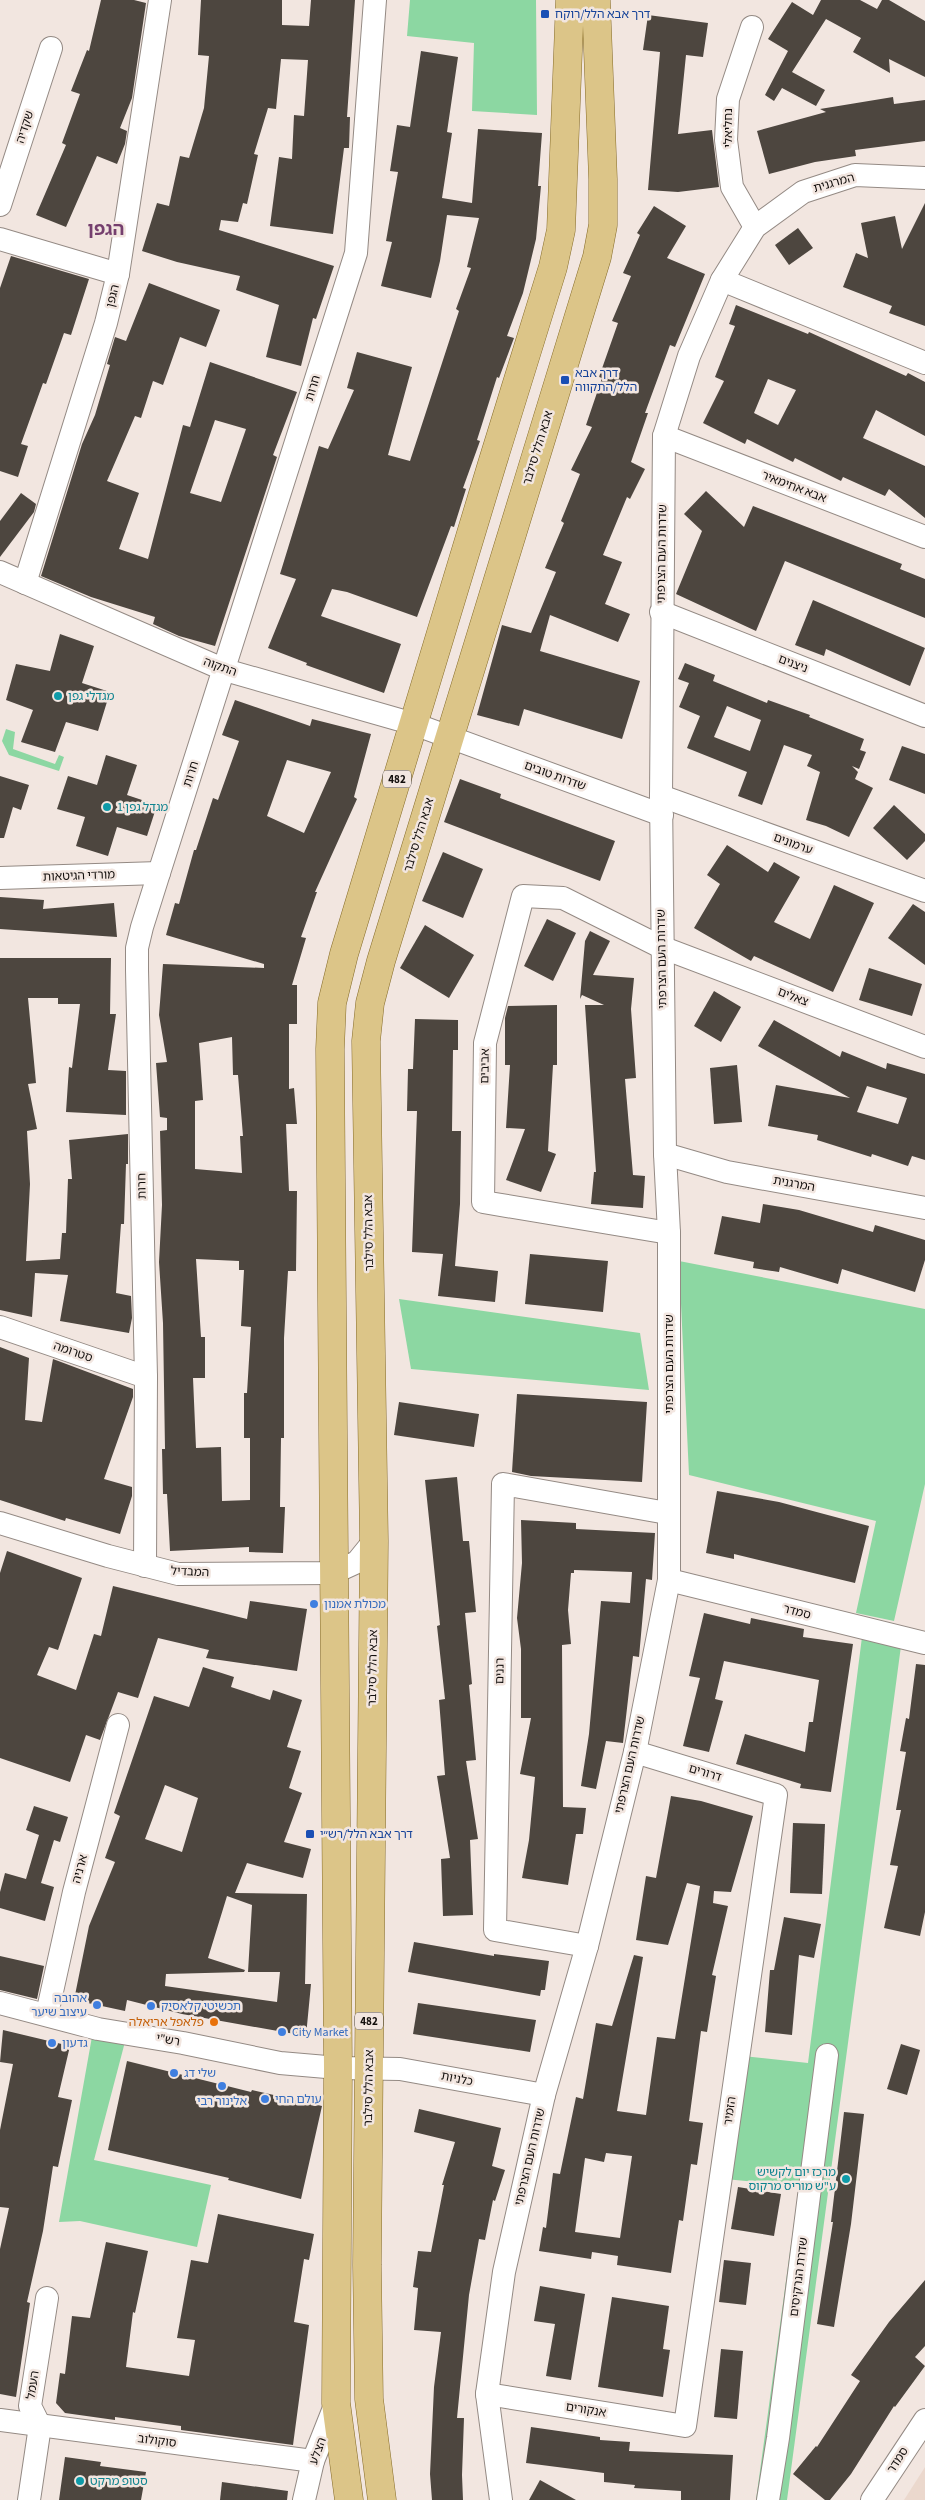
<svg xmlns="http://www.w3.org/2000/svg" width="925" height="2500" font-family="'Source Sans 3','Noto Sans Hebrew',sans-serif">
	<rect width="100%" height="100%" fill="#f2e6e0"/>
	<path fill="#ebd8cd" d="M925 2467V2500H904Z"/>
	<g fill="#8cd7a2">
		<path d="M410 0H536L537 115 472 111 474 43 407 36Z"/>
		<path d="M6 729 15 732 13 749 55 764 59 755 64 757 59 771 9 755 2 741Z"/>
		<path d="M679 1261 925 1309V1484L894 1621 856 1613 876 1521 689 1475Z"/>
		<path d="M399 1299 640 1333 649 1390 411 1369Z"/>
		<path d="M862 1637 901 1646 787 2500H756L799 2186 725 2179 743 2056 808 2063Z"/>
		<path d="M93 2031 126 2038 94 2160 211 2185 197 2247 80 2221 59 2222Z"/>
	</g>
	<g fill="#4d463f" fill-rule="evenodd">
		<path d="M101 0H134L146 3 132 98 120 128 127 131 125 144 117 164 97 156 66 227 36 215 66 145 62 143 80 94 71 91 87 50 89 51Z"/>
		<path d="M201 0H282V25L309 26 311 0H355L347 117H350L349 148H344L333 234 270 226 279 157 292 159 294 115 304 116 308 60 281 59 276 109 268 108 254 154 258 155 247 204 243 203 238 222 221 220 219 230 334 266 316 319 313 318 301 366 266 357 279 305 236 290 240 276 177 262 142 251 157 203 169 206 180 156 189 158 204 108 209 56 198 55Z"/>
		<path d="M821 0H860L877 9 882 0H889L925 21V77L889 59 890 73 853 52 861 38 826 19 792 72 825 90 816 106 782 88 774 101 765 95 788 51 768 39 792 2 813 15Z"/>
		<path d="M648 15 708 23 703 57 686 55 678 134 712 130 719 187 678 192 648 190 660 52 643 50Z"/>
		<path d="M421 51 458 57 447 132 452 133 442 198 472 203 478 129 542 133 538 186H541L536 239 523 293 507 336 514 338 499 378 497 377 477 440 480 441 463 488 466 489 454 527 451 526 417 617 347 592 332 589 321 616 401 644 384 693 306 665 307 663 268 648 296 579 280 574 296 522 319 446 328 449 354 390 347 388 357 352 412 367 388 455 410 461 459 311 456 309 471 268 467 267 479 218 447 215 440 261 431 298 381 286 392 242 386 241 398 172 390 171 397 125 410 127Z"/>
		<path d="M893 97 894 104 925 100V141L855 150 856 156 815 162 769 174 757 131 826 112 820 109Z"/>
		<path d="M925 203V326L889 313 892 306 843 287 856 253 868 258 861 223 895 216 902 249Z"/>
		<path d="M654 206 686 226 667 258 705 274 675 347 670 345 645 413H648L631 462 645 469 630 499 627 497 603 555 622 562 605 604 630 614 618 642 550 615 540 651 640 681 622 739 524 709 519 726 477 715 502 625 531 633 556 572 545 568 564 523 561 521 580 474 571 470 592 427 586 425 602 378 599 377 618 323 612 321 631 276 623 273 640 235 637 233Z"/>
		<path d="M798 228 813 248 789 265 775 245Z"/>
		<path d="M11 256 89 279 71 335 64 333 46 384 43 383 21 444 28 446 18 477 0 471V288Z"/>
		<path d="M149 283 220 310 206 347 180 337 163 385 153 381 141 418 135 416 107 481 139 493 119 549 148 559 183 425 190 427 210 362 297 392 273 455 277 457 215 646 179 636 153 624 155 617 91 597 41 576 82 444 95 415 110 365 107 364 115 337 126 341ZM215 420 246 429 221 502 190 493Z"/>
		<path d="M736 305 808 334 809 332 906 376 908 373 925 382V436L876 410 863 438 925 466V518L889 489 885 496 843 477 841 481 795 458 793 462 747 439 745 444 703 423 724 381 715 377 735 326 729 324ZM768 379 796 390 778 425 754 413Z"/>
		<path d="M706 491 744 527 753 506 902 564 900 569 925 579V618L785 561 756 631 676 594 702 531 684 514Z"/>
		<path d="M21 493 36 504 34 512 0 557V521Z"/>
		<path d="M813 600 925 648 910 686 826 649 824 656 795 645Z"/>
		<path d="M60 634 94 646 82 683 110 692 98 731 66 722 55 752 21 742 33 710 6 700 16 664 50 671Z"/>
		<path d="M685 663 715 675 713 681 767 703 768 700 810 715 809 717 864 739 860 750 866 752 859 769 852 766 858 772 855 779 873 788 849 837 826 826 806 820 820 772 807 766 812 755 784 745 762 805 738 796 747 772 687 748 700 716 679 707 689 683 678 679ZM727 706 761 720 750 751 714 737Z"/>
		<path d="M235 700 310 726 312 719 371 734 354 797 357 799 315 892H317L301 937 306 938 292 985H297V1024H289V1089L294 1088 297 1124H286L289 1191H297L296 1271H288L284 1338V1438H281L280 1507H285L283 1553 249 1552V1547L170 1551 167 1494H163L162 1449H165L163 1323 159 1262 162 1205 160 1131 167 1130V1118L160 1117 156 1063 167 1062 159 1015 163 964 264 968V964L166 935 175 903 179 904 194 850H196L213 798 218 800 239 741 222 735ZM287 760 331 772 304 833 267 816ZM232 1037 233 1075H238L243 1136H240L242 1173 195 1169V1101L203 1100 199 1043ZM196 1259 239 1261V1270H244L241 1326 251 1327 247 1393H244V1438H250V1500L222 1501 221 1447 196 1448 193 1378H205V1337H201Z"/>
		<path d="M902 746 925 754V794L889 780Z"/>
		<path d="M106 755 137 765 127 795 157 805 147 836 117 827 108 856 76 846 85 817 57 809 68 776 97 785Z"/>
		<path d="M0 776 29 785 21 810 13 807 4 838H0Z"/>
		<path d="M460 779 501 794 500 798 615 841 600 881 444 822Z"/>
		<path d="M894 805 925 834V841L907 860 873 828Z"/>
		<path d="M727 845 768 872 774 862 800 877 774 922 810 939 834 885 874 903 833 992 754 956 751 961 694 928 720 884 707 875Z"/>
		<path d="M443 852 483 869 463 918 422 901Z"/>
		<path d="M0 897 44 900 43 909 114 903 117 937 0 929Z"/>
		<path d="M913 904 925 912V965L888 938Z"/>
		<path d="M547 919 576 933 553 981 524 966Z"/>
		<path d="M425 925 474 955 449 998 400 968Z"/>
		<path d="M590 931 610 941 593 975 634 978 631 1009 636 1078 625 1079 633 1175 645 1176 643 1208 591 1204 594 1172H596L585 1005H604L582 995 580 999 585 941Z"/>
		<path d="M0 958H111L110 1014H116L108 1070 126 1071V1115L66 1112 69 1067 72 1068 80 1004H58V998H28L36 1083 28 1084 37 1129 27 1131 30 1184 26 1261 60 1259 62 1233H66L68 1179H72L69 1140 128 1134V1164H126L124 1224H121L116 1293 131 1296 132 1318 129 1333 60 1321 68 1275 35 1273 32 1317 0 1310Z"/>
		<path d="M869 968 922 984 912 1016 859 1000Z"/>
		<path d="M714 991 741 1007 721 1042 694 1026Z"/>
		<path d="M557 1005V1065H553L548 1151 556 1154 541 1192 506 1180 525 1129 506 1128 510 1065H505V1018L508 1006Z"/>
		<path d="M415 1019 458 1020V1050H453L452 1131H461L460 1204 455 1266 498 1271 495 1302 438 1296 443 1254 412 1252 417 1111H407L408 1069H413Z"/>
		<path d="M774 1020 840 1057 842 1051 886 1069 887 1063 925 1074V1160L912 1156 908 1166 872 1154 871 1157 817 1140 818 1135 768 1126 776 1085 850 1098 758 1046ZM867 1086 907 1098 898 1124 857 1112Z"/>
		<path d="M737 1065 742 1122 714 1124 710 1068Z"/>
		<path d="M763 1204 799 1210 873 1232 875 1225 925 1240V1260L915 1292 842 1269 838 1284 780 1267 779 1272 753 1268 754 1262 714 1254 722 1216 760 1223Z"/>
		<path d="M530 1254 608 1261 603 1312 525 1304Z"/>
		<path d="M0 1347 29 1358 25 1420 42 1422 53 1359 133 1389V1397L104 1479 132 1487V1496L120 1534 66 1518 65 1521 0 1500Z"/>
		<path d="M517 1394 647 1402 642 1482 531 1476 512 1472Z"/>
		<path d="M399 1402 479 1414 474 1447 394 1435Z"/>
		<path d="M457 1477 463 1541H469L476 1612 465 1613 472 1684 469 1685 476 1760 466 1761 478 1839 470 1840 473 1915 443 1916 441 1859 450 1858 437 1776 445 1775 439 1700 445 1699 437 1626 440 1625 425 1480Z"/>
		<path d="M717 1491 779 1502 869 1526 855 1583 734 1554V1559L706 1553Z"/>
		<path d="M521 1520 576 1523V1529L655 1533 652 1580 646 1579 639 1657 633 1656 623 1743 606 1741 596 1789 581 1786 589 1734 601 1601 630 1603 632 1572 574 1570V1573H571L568 1610 571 1644 562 1645 563 1807 586 1808 583 1834H576L568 1885 522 1878 529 1840 535 1777 520 1774 531 1718H521V1649L517 1618 522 1563Z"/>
		<path d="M7 1551 82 1578 58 1650 49 1647 37 1675 76 1690 94 1634 101 1636 113 1586 247 1619 250 1601 307 1609 297 1671 206 1658 209 1650 158 1638 138 1698 118 1692 100 1740 86 1735 70 1782 0 1758V1573Z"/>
		<path d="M704 1613 750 1624 751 1618 804 1629 803 1637 853 1644 831 1792 800 1788 801 1784 736 1764 745 1734 805 1752 809 1722H813L819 1680 724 1661 715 1699 723 1701 709 1752 683 1746 700 1678 689 1676Z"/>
		<path d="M916 1664 925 1665V1912L920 1936 884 1928 898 1866 890 1865 901 1810H896L906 1752 900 1751 906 1718 909 1719Z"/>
		<path d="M203 1667 234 1677 231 1687 270 1700 273 1690 302 1700 287 1747 301 1751 289 1788 302 1793 284 1842 311 1849 303 1878 247 1863 235 1893 307 1894 305 1984H311L306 2036 182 2014 127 2000 125 2011 74 2000 89 1926 115 1862 105 1858 120 1816 114 1813 154 1696 189 1707ZM165 1785 198 1798 182 1852 145 1839ZM227 1896 252 1905 248 1972H280L277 2002 165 1986 166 1974 244 1972 245 1970 208 1958Z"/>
		<path d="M671 1796 701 1801 753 1816 731 1892 714 1891 713 1903 728 1906 712 1975 716 1976 707 2032 701 2031 689 2121 703 2123 697 2165 691 2164 683 2221 679 2220 671 2273 617 2265 618 2256 592 2252 591 2259 539 2251 543 2227 546 2228 553 2173 560 2174 576 2097 583 2099 596 2023 612 2026 634 1955 643 1957 617 2111 646 2115 657 2037 675 2039 700 1886 687 1883 668 1945 636 1940 646 1876 656 1878ZM606 2153 632 2156 620 2238 575 2232 585 2158 604 2162Z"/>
		<path d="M34 1806 68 1817 60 1842 54 1840 41 1883 54 1887 45 1921 0 1908V1892L5 1873 26 1879 39 1835 26 1830Z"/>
		<path d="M793 1823 825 1824 822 1894 790 1893Z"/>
		<path d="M784 1917 821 1924 814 1958 799 1955 792 2035 765 2032 770 1970H774Z"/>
		<path d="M414 1942 494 1956V1954L549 1961 545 1990H541L540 1996 408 1972Z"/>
		<path d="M0 1956 44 1966 37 1999 0 1990Z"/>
		<path d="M418 2003 536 2020 530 2052 413 2034Z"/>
		<path d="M3 2030 70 2046 58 2097 72 2100 58 2167 53 2166 43 2231 27 2302 30 2303 16 2397 0 2394V2249L9 2208 0 2207V2130L13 2064 0 2062Z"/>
		<path d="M901 2044 920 2050 907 2095 887 2089Z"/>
		<path d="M127 2061 251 2092 252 2090 322 2106 301 2199 228 2180 229 2178 108 2150Z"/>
		<path d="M419 2109 501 2128 492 2166 505 2170 495 2201 493 2200 485 2240 479 2239 469 2295 457 2418H464L462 2475 463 2500H432L430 2474 434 2387 441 2332 414 2330 418 2288 413 2287 418 2251 431 2252 444 2185H442L455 2142 414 2132Z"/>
		<path d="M844 2112 864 2114 851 2224 834 2327 817 2324 833 2222H831Z"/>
		<path d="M738 2187 781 2194 774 2236 731 2229Z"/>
		<path d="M218 2214 314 2234 309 2260 304 2259 294 2322 309 2325 293 2445 181 2430V2426L115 2417V2420L65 2413 56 2403 60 2373 65 2374 72 2316 90 2318 106 2242 148 2251 135 2313 133 2312 126 2367 189 2376 195 2340 177 2338 191 2260 208 2263Z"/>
		<path d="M724 2260 751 2263 746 2305 719 2302Z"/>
		<path d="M925 2280V2346L915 2357 925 2366 895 2407 894 2406 851 2474 830 2500H825L793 2474 816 2446 817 2447 860 2381 851 2375 889 2322Z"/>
		<path d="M540 2286 585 2294 571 2380 546 2376 555 2324 534 2321Z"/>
		<path d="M612 2297 669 2306 663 2349 670 2350 663 2397 598 2387Z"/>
		<path d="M721 2349 743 2351 737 2419 714 2417Z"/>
		<path d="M531 2427 600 2437V2440L630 2442 629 2451 733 2455 730 2500H681V2491L634 2488 635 2485 604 2482V2473L526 2463Z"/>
		<path d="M65 2457 101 2462 100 2466 146 2472 141 2500H59Z"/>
		<path d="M540 2480 576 2500H529Z"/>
		<path d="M222 2482 288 2491 287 2500H220Z"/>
	</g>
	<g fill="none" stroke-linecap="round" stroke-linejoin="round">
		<defs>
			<g id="minor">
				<path d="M752 27 728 99 726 140 732 187 755 227"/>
				<path d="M0 205 51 48"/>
				<path d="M0 239 118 274"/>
				<path d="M722 280 925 363"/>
				<path d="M664 436 925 537"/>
				<path d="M0 572 225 670 414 724 662 815"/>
				<path d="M25 583 106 323 118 274 160 0"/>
				<path d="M661 612 925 716"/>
				<path d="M661 796 925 891"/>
				<path d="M0 878 159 873"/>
				<path d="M665 1154 727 1172 925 1208"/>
				<path d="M669 1233 483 1202 485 1043 523 896 563 898 661 947 925 1047"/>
				<path d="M0 1327 146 1377"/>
				<path d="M0 1523 108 1556 178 1574 333 1573 357 1562 374 1541"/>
				<path d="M145 1566 146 1377 137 970V948L142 927 159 873 356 253 375 0"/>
				<path d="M669 1580 925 1643"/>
				<path d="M587 1946 495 1930 503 1484 667 1513"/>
				<path d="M0 2003 98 2029 183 2043 280 2063 338 2068 400 2069 544 2095"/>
				<path d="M47 2014 74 1892 118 1725"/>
				<path d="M487 2394 685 2426 776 1795 635 1752"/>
				<path d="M0 2420 313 2461"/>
				<path d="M29 2500 40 2426 30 2406 47 2298"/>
				<path d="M304 2500 313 2461 336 2403"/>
				<path d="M501 2500 487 2394 504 2272 544 2095 587 1946 635 1752 669 1580V1233L665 1154 661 796 664 436 689 356 722 280 755 227 803 192 855 175 925 178"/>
				<path d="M768 2500 778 2438 827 2055"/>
				<path d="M872 2500 925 2420"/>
			</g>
			<g id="primary">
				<path d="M349 2500 336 2403 338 2068 330 1049 332 1003 344 954 492 464 553 267 561 230 570 0"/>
				<path d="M382 2500 369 2399 367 2265 374 1541 366 1041 370 1003 381 961 597 257 603 225V179L596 0"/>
			</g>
		</defs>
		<use href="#minor" stroke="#948a84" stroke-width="24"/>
		<use href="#primary" stroke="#866c29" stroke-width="29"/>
		<use href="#minor" stroke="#fff" stroke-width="22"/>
		<use href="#primary" stroke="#dcc588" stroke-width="28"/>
	</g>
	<g fill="#1a4fb4" stroke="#f2e6e0" stroke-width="2">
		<rect x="540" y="9" width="10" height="10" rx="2.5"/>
		<rect x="560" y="375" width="10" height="10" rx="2.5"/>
		<rect x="305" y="1829" width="10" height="10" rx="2.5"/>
	</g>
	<g fill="#0f9aa8" stroke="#f2e6e0" stroke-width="2">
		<circle cx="58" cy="696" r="5"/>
		<circle cx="107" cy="807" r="5"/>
		<circle cx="846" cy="2179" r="5"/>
		<circle cx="80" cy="2481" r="5"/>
	</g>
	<g fill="#3f7fe0" stroke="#f2e6e0" stroke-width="2">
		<circle cx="314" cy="1604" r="5"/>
		<circle cx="97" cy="2005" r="5"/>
		<circle cx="151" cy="2006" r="5"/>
		<circle cx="282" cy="2032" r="5"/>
		<circle cx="52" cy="2043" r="5"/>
		<circle cx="174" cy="2073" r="5"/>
		<circle cx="222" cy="2086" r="5"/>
		<circle cx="265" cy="2099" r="5"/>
	</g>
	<circle fill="#e8710a" stroke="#f2e6e0" stroke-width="2" cx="214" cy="2022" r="5"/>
	<g text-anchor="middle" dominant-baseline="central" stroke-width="5" stroke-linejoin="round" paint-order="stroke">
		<g fill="#f2e6e0" stroke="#554f4c" stroke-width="1">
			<rect x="383" y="770.5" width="28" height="17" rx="4"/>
			<rect x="355" y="2012.5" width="28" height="17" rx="4"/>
		</g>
		<g font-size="11" font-weight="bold" fill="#120e0c">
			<text x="397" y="779">482</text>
			<text x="369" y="2021">482</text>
		</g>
		<g font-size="12" fill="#164399" stroke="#f2e6e0" text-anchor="start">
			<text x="555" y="14">דרך אבא הלל/רוקח</text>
			<text x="575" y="373">דרך אבא<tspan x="575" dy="14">הלל/התקווה</tspan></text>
			<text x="320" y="1834">דרך אבא הלל/רש״י</text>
		</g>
		<g font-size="12" fill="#120e0c" stroke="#f2e6e0">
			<text transform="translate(25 127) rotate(-72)">שקדיה</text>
			<text transform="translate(728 128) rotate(-90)">נחליאלי</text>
			<text transform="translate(834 183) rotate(-16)">המרגנית</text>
			<text transform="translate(113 296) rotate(-76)">הגפן</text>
			<text transform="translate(313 388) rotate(-73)">חרות</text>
			<text transform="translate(538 448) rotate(-73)">אבא הלל סילבר</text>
			<text transform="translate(794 487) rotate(21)">אבא אחימאיר</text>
			<text transform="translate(662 554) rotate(-89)">שדרות העם הצרפתי</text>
			<text transform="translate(793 664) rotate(21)">ניצנים</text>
			<text transform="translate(220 667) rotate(20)">התקוה</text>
			<text transform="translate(191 774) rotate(-72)">חרות</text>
			<text transform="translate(555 776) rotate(20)">שדרות טובים</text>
			<text transform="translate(419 835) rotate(-73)">אבא הלל סילבר</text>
			<text transform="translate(793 844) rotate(20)">ערמונים</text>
			<text transform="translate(79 876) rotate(-2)">מורדי הגיטאות</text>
			<text transform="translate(662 959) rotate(-91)">שדרות העם הצרפתי</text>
			<text transform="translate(793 997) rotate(21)">צאלים</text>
			<text transform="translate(485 1066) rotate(-89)">אביבים</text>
			<text transform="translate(794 1184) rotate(10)">המרגנית</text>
			<text transform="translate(142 1186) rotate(-91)">חרות</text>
			<text transform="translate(369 1233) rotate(-91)">אבא הלל סילבר</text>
			<text transform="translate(73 1352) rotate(19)">סטרומה</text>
			<text transform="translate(669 1364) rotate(-90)">שדרות העם הצרפתי</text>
			<text transform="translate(190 1572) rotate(3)">המבדיל</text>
			<text transform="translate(797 1612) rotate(14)">סמדר</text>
			<text transform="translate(373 1668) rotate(-89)">אבא הלל סילבר</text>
			<text transform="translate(500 1671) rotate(-89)">רננים</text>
			<text transform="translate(630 1765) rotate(-77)">שדרות העם הצרפתי</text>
			<text transform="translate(705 1773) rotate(17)">דרורים</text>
			<text transform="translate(80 1869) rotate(-75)">ארניה</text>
			<text transform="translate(168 2040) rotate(10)">רש"י</text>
			<text transform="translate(457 2079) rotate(11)">כלניות</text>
			<text transform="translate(369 2088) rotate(-89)">אבא הלל סילבר</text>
			<text transform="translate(730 2111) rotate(-82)">הזמיר</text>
			<text transform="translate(530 2157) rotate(-77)">שדרות העם הצרפתי</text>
			<text transform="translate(799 2277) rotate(-83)">שדרת הנרקיסים</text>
			<text transform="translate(33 2385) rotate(-81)">העמל</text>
			<text transform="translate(586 2410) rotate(9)">אנקורים</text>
			<text transform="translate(157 2441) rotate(7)">סוקולוב</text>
			<text transform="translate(318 2451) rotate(-70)">הצלע</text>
			<text transform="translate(898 2460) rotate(-57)">סמדר</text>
		</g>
		<g font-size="12" fill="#0d838f" stroke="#f2e6e0" text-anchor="start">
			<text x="68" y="696">מגדלי גפן</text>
			<text x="117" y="807">מגדל גפן 1</text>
			<text x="836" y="2172" text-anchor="end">מרכז יום לקשיש<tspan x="836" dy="14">ע"ש מוריס מרקוס</tspan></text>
			<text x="90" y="2481">סטופ מרקט</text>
		</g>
		<g font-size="12" fill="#366cbe" stroke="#f2e6e0" text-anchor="start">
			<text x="324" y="1604">מכולת אמנון</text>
			<text x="87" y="1998" text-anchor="end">אהובה<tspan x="87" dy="14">עיצוב שיער</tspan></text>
			<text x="161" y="2006">תכשיטי קלאסיק</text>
			<text x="292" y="2032">City Market</text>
			<text x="62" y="2043">גדעון</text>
			<text x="184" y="2073">שלי דג</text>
			<text x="275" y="2099">עולם החי</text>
			<text x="222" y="2101" text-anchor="middle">אלינור רבי</text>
		</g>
		<g font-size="12" fill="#c56008" stroke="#f2e6e0" text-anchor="end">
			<text x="204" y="2022">פלאפל אריאלה</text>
		</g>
		<g font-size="18" font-weight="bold" fill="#753f6e" stroke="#f2e6e0">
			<text x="106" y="229">הגפן</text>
		</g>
	</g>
</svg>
